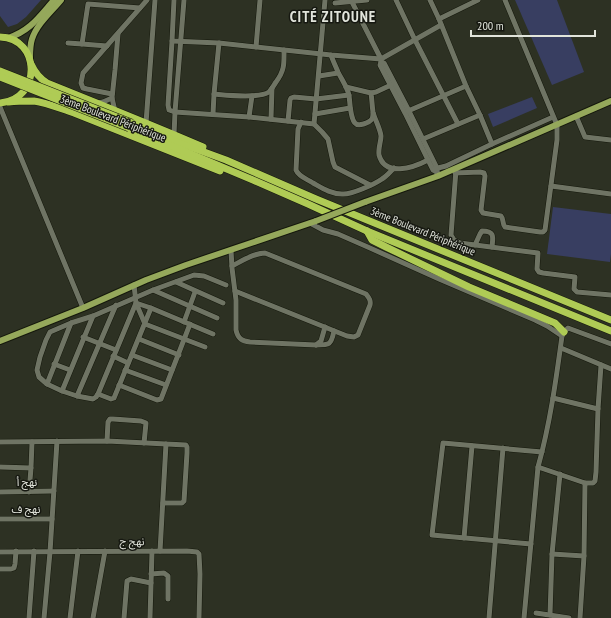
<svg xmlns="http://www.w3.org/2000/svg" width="611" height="618" font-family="'PT Sans Narrow','Noto Sans Arabic',sans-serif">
	<rect width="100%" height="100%" fill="#2d3123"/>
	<g fill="#383e61">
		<path d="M0 0H41L26 17 17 24 8 27 0 16Z"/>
		<path d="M515 0H557L584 72 552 85Z"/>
		<path d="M532 97 537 108 493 127 488 114Z"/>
		<path d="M553 207 611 214V254L610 262 547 254Z"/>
	</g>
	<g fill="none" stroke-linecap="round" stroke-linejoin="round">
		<defs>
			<g id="minor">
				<path d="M174 0 172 41 219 43 331 55 381 59 441 25"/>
				<path d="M351 0 381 59V62L380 65 405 113 428 160 433 170 437 172"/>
				<path d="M396 0 415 40 458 124"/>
				<path d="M430 0 439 19 466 86 480 115 492 144 553 117"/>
				<path d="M335 3 367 0"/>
				<path d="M439 19 478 0"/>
				<path d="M172 41 168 105 169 110 175 112 249 117 314 124 322 132 328 139 333 162 335 167 370 185"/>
				<path d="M68 43 82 44 107 46"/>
				<path d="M82 44 88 4 140 8"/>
				<path d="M256 47 260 0"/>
				<path d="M331 55C333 61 336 67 338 72 342 80 347 87 349 95 350 102 350 118 355 123 358 127 369 123 372 119 373 117 373 115 373 113"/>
				<path d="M381 62 384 63 409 111 437 168V173"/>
				<path d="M319 76 338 73"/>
				<path d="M391 85 376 92 371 93C372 99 372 106 373 112 375 120 380 128 381 136 381 142 378 148 379 155 385 177 413 168 428 160"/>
				<path d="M346 87 371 93"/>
				<path d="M112 94 87 89 83 88 81 83 83 73 147 0"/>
				<path d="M214 94C226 95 258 99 269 92 272 89 274 85 276 82 285 70 284 63 284 50"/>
				<path d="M98 103 103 102 112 98"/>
				<path d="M0 107 83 308"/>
				<path d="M115 111 112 98 115 70 118 34"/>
				<path d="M408 111 466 86"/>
				<path d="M213 114 214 94 219 43"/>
				<path d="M315 114 350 108"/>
				<path d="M576 116 585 137 611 140"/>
				<path d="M249 117 252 96"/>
				<path d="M271 119 272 88"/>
				<path d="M288 121 290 100 291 98 294 97 316 99 349 95"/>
				<path d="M301 122 298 129 296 170C299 177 307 179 313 183 322 188 331 194 342 194 351 195 375 184 382 179 387 176 390 172 394 168"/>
				<path d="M146 123 155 0"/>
				<path d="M314 124 325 0"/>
				<path d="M174 135 175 112 184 0"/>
				<path d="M423 139 480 115"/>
				<path d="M434 169 446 166 492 144"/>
				<path d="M456 170 451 235 454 240 460 243 538 253 537 269 539 272 543 273 575 277 574 289 577 292 611 295"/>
				<path d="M455 173 480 172 484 173 485 176 481 210 483 213 501 216C504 219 502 224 505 227L540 232H543L545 230 557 140V125L505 0"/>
				<path d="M551 186 611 194"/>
				<path d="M310 223 323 230 338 234 370 248 439 279 535 320 547 326 562 336"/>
				<path d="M475 245 480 234 482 231C495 231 493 237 492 247"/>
				<path d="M231 250 232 268 236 300V330C238 339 242 341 250 342L316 345C330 345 331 345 334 331"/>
				<path d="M232 266C242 261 254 253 265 253L366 294C369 298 371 300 370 305L358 335 354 337 347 336 235 291"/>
				<path d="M176 282 223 303"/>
				<path d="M134 285 136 303 145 324 205 347"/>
				<path d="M153 290 217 318"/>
				<path d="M184 322 195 292"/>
				<path d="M213 334 151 308 136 303 98 394 96 397 93 399 77 396 62 391 47 384 39 377 37 370 40 357 46 340 50 332 71 323 93 316 153 290 194 275 204 276 226 285"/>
				<path d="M83 337 116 350"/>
				<path d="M139 339 179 355"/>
				<path d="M316 345 321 341 325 327"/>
				<path d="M561 348 611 369"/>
				<path d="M132 355 172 370"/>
				<path d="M113 356 128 363"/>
				<path d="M54 364 70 370"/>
				<path d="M125 370 166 385"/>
				<path d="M47 384 71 323"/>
				<path d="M119 385 157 400 161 399 190 324"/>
				<path d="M62 391 93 316"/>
				<path d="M98 394 111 399 114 398 151 308"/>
				<path d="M77 396 116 305"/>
				<path d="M553 398 598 409"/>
				<path d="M107 441 108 422 110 419H113L141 421 146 423 144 443"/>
				<path d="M0 442 107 441 186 445 187 447V453L184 501 182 503H163"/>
				<path d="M0 467 31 468"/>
				<path d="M538 467 585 483H593L595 481 596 472 598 409 601 365"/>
				<path d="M0 492 54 491"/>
				<path d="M29 492 31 468 32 442"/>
				<path d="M0 519H52"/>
				<path d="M464 538 472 446"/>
				<path d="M531 544 432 535 443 443 542 452"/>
				<path d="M160 551 166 444"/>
				<path d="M0 552 187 551 197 552 199 554 200 574 199 618"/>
				<path d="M552 554 584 556"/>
				<path d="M0 569H11L14 568 15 564 16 551"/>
				<path d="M151 574 164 573 168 576V599"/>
				<path d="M536 613 569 618"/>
				<path d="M550 615 552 554 560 474"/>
				<path d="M29 618 34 551"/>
				<path d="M44 618 50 552 57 441"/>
				<path d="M70 618 78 551"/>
				<path d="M93 618 105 551"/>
				<path d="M124 618 127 581 131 579 151 583"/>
				<path d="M150 618 152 551"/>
				<path d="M489 618 503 448"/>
				<path d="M524 618 538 467C550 424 556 380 562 336L564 332 568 328 611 344"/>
				<path d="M580 618 584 556 585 483"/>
			</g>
			<g id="major">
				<path d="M8 38C30 31 39 17 54 0"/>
				<path d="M30 58C30 52 30 45 32 39 37 24 51 12 61 0"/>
				<path d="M365 202 438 176 611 101"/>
				<path d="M0 341 83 308 146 280 186 265 316 221"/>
			</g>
			<g id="highway">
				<path d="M0 37C41 38 42 100 0 103"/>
				<path d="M31 64C35 73 39 78 47 83 99 104 152 125 203 147"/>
				<path d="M9 102C17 101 26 101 34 101 48 103 61 109 74 113L220 171"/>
				<path d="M132 123 174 141 226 160 316 199 611 320"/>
				<path d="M129 128 253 180 308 204 367 231 611 331"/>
				<path d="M367 231 372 240 386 247 469 287 555 323 564 332"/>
			</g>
		</defs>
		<use href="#minor" stroke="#15180c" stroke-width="6"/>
		<use href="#major" stroke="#15180c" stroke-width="8"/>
		<use href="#highway" stroke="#15180c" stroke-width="8"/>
		<use href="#minor" stroke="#6f7464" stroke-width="5"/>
		<use href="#major" stroke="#95a85b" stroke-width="6"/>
		<use href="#highway" stroke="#afcb55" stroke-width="7"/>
		<defs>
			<path id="major-bridge" d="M316 221 365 202"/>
			<g id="highway-bridge">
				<path d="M0 71 132 123"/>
				<path d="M0 77 129 128"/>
			</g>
		</defs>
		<use href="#major-bridge" stroke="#15180c" stroke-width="8" stroke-linecap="butt"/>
		<use href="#highway-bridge" stroke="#15180c" stroke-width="8" stroke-linecap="butt"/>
		<use href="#major-bridge" stroke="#95a85b" stroke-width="6"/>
		<use href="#highway-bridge" stroke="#afcb55" stroke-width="7"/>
	</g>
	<g text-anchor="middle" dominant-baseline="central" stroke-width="3" stroke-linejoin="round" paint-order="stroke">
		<g font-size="11" fill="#e1e4db" stroke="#161811">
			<text transform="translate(113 118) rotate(21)">3ème Boulevard Périphérique</text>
			<text transform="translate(423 231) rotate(22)">3ème Boulevard Périphérique</text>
			<text x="27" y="482">نهج أ</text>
			<text x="26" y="509">نهج ف</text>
			<text transform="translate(132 541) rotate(1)">نهج ج</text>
		</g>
		<g font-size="15" font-weight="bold" letter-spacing="1" fill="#e1e4db" stroke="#161811">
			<text x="333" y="16">CITÉ ZITOUNE</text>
		</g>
	</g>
	<path d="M471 30v6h124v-6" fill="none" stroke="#e1e4db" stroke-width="2"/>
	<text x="477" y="30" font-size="12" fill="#e1e4db" stroke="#161811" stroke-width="3" paint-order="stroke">200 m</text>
</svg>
